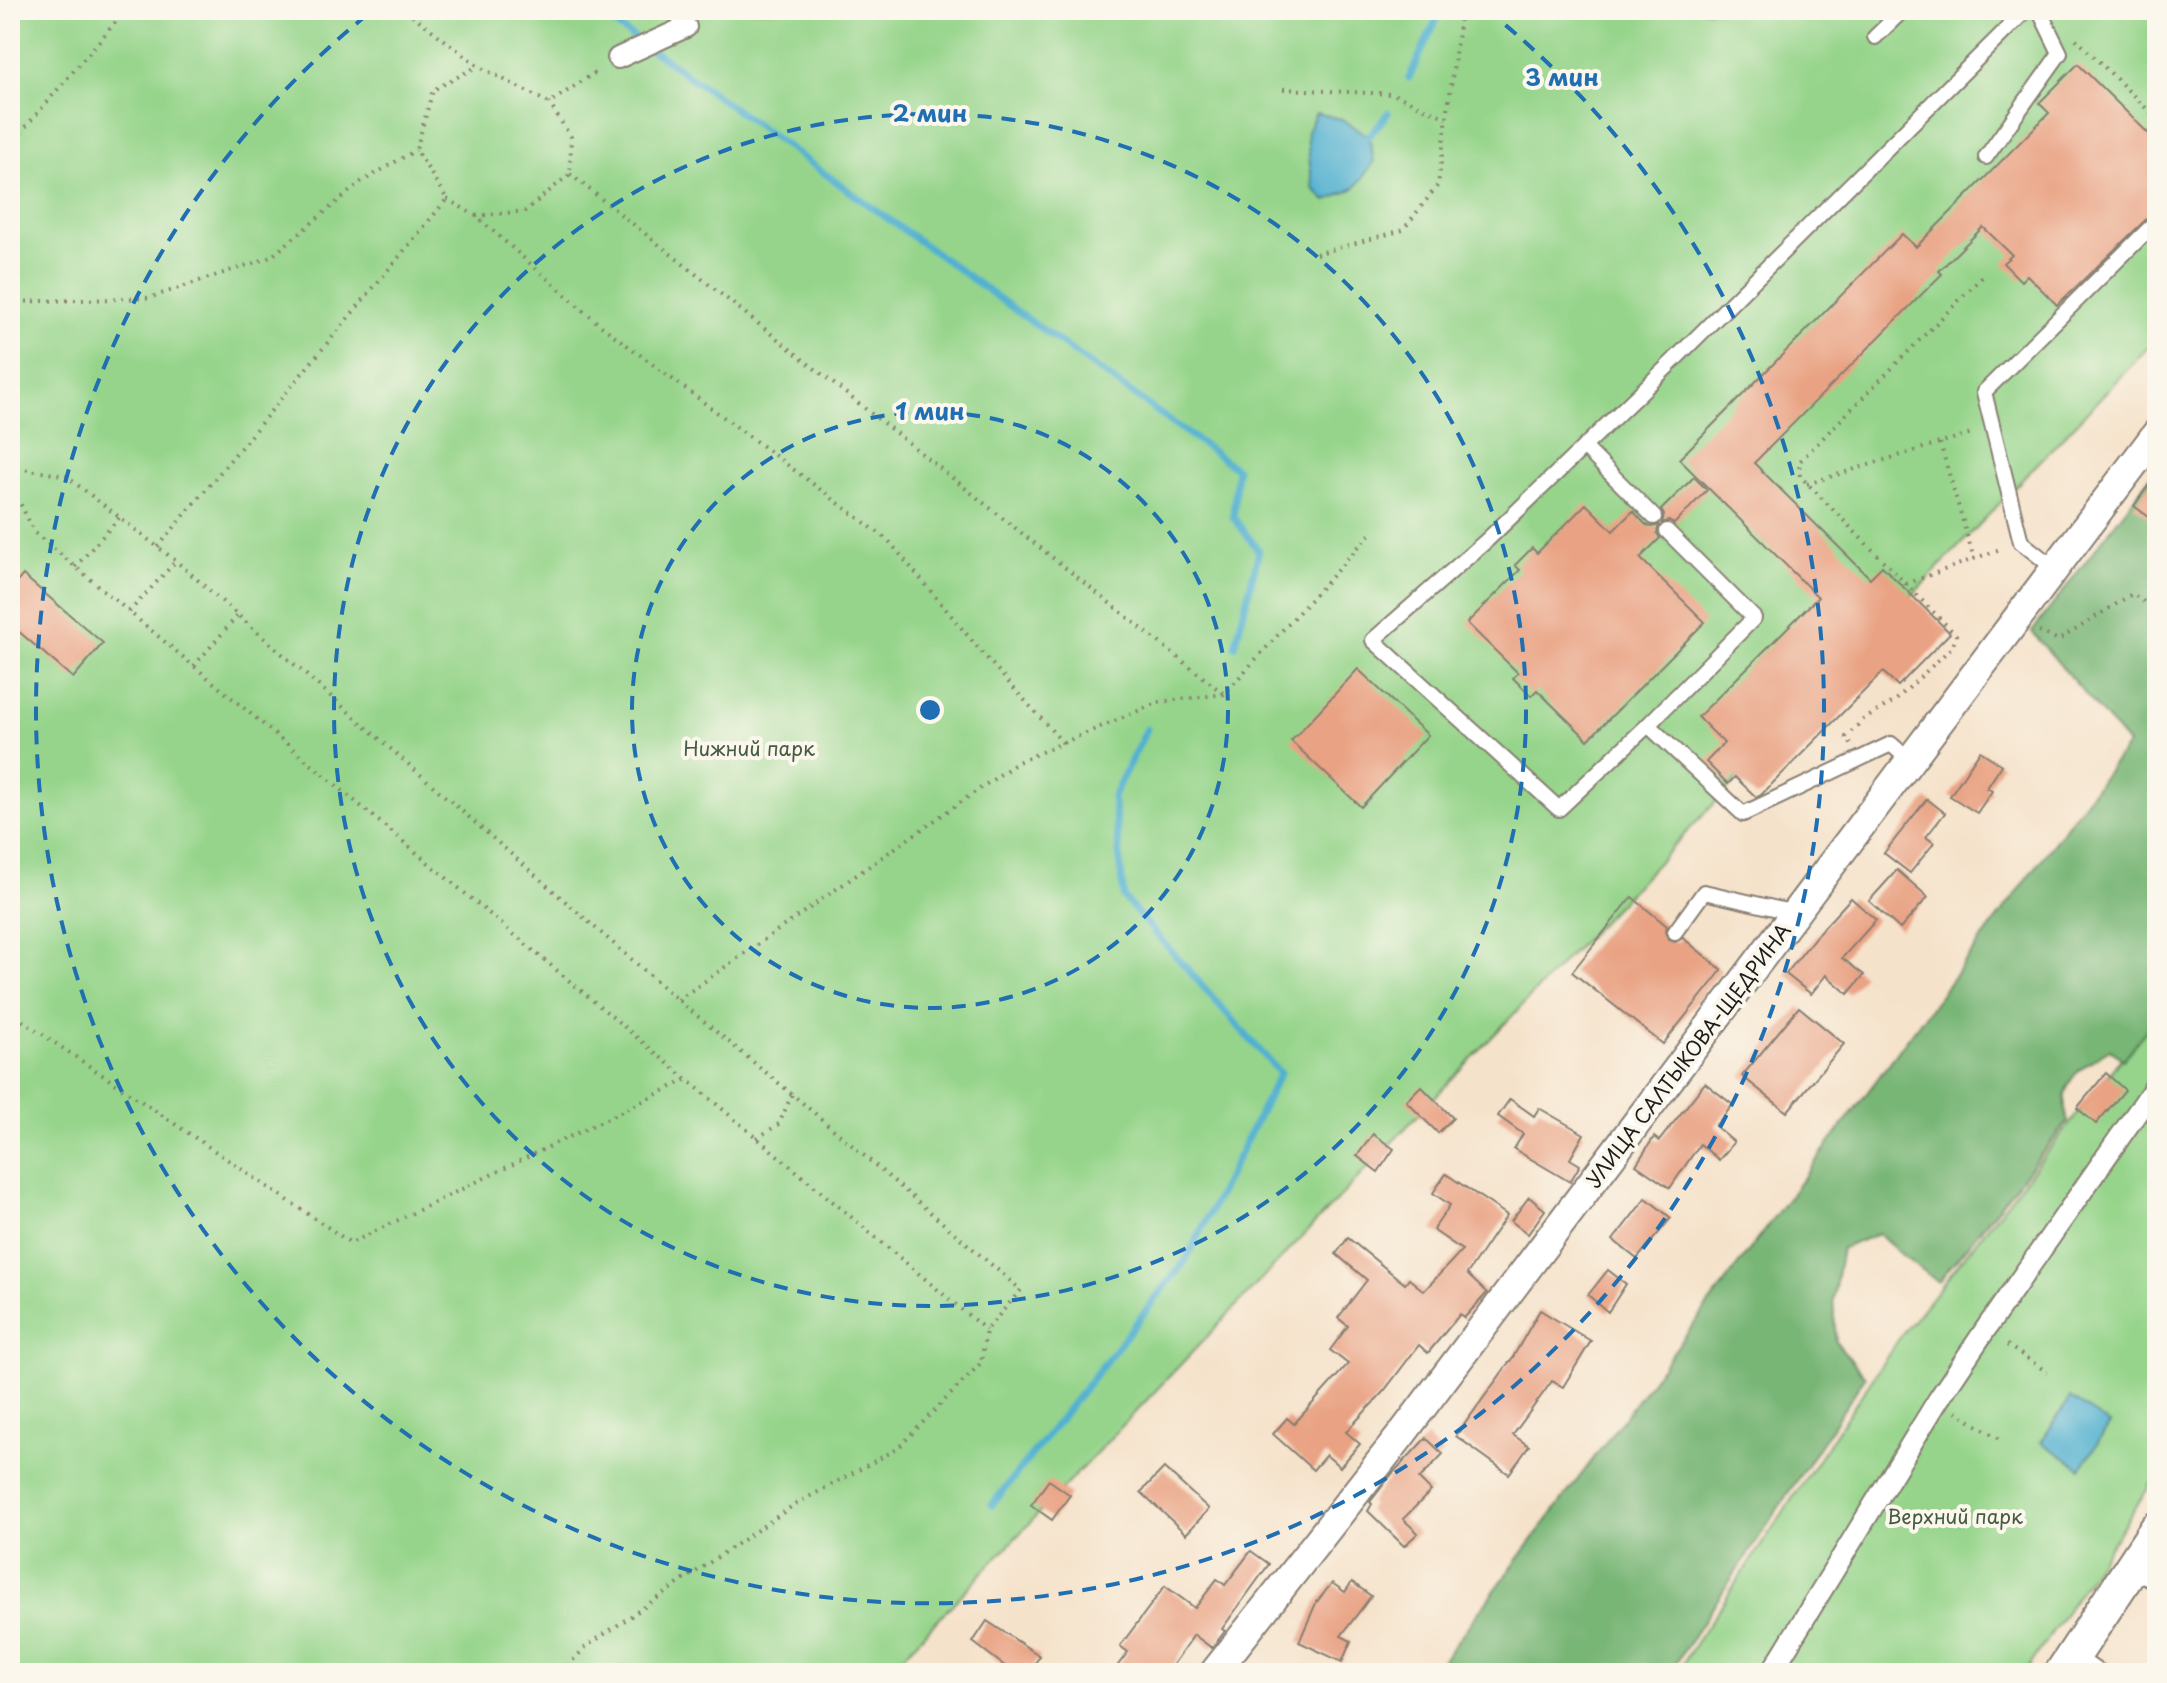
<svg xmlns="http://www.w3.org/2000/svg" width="2167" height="1683" font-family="'Playpen Sans',sans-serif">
	<rect width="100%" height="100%" fill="#fbf7ec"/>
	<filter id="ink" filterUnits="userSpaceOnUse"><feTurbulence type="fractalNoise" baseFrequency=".0125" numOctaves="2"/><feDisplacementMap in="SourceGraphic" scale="16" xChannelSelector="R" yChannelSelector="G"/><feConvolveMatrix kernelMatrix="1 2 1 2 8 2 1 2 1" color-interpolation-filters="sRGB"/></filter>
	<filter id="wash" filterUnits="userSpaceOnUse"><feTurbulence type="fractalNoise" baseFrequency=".006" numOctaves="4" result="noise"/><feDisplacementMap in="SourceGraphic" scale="32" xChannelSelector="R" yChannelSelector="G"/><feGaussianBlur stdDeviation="1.8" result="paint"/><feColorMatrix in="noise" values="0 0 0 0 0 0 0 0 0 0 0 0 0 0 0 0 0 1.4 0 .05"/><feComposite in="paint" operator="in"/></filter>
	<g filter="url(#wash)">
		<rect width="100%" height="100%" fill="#f5e2ca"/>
		<g fill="#95d48a" stroke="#587853" stroke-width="2">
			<path d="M10 10H2157V338L887 1673H10Z"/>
			<path d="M2157 1013V1475L2025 1673H1676L1898 1340Z"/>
		</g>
		<path fill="#78b676" stroke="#4a6949" stroke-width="2" d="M2157 468V1016L2123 1060 2110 1049C2080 1067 2055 1083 2068 1121L1938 1282 1909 1261 1878 1234 1842 1248 1833 1299 1836 1342 1865 1377 1669 1673H1433L2128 744 2032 632Z"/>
		<g fill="#51b0d0" stroke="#366676" stroke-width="2">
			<path d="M1316 113 1341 119 1369 136 1374 162 1355 188 1326 201 1313 188 1309 158 1307 132Z"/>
			<path d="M2070 1398 2110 1424 2081 1468 2041 1442Z"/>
		</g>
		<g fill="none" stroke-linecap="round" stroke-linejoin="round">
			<g stroke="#51b0d0" stroke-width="7">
				<path d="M594 10 672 64 1237 469 1233 517 1259 551 1235 646"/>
				<path d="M1409 78 1441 10"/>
				<path d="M1369 136 1388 113"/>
				<path d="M992 1505 1186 1260 1280 1073 1124 898 1113 796 1147 729"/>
			</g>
		</g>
		<g id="blocks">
			<g fill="#e9a283">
				<path d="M2078 64 2157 142V209L2057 305 2027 275 2021 281 2003 263 2012 255 1983 227 1939 271 1942 274 1754 463 1870 578 1882 566 1950 633 1898 686 1883 672 1762 794 1756 797 1735 777 1728 784 1706 762 1724 743 1698 717 1818 597 1679 459 1902 234 1916 247 2049 113 2039 103Z"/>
				<path d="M2157 473V506L2149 517 2134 506Z"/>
				<path d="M1694 477 1707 490 1674 524 1669 521 1662 523 1664 515 1661 510Z"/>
				<path d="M1586 504 1613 531 1633 511 1646 525 1652 527 1659 525 1657 533 1660 538 1640 558 1705 622 1588 740 1537 690 1531 696 1513 678 1518 673 1467 623 1520 570 1515 565 1532 548 1537 553Z"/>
				<path d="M23 575 103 643 73 678 10 624V590Z"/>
				<path d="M1358 669 1428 735 1361 807 1291 741Z"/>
				<path d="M1980 751 2002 765 1987 788 1992 791 1977 813 1950 796Z"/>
				<path d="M1927 799 1945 813 1926 837 1934 843 1910 873 1884 853Z"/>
				<path d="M1897 870 1928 897 1900 929 1869 901Z"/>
				<path d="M1632 897 1667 926 1665 932 1669 940 1675 942 1683 938 1722 970 1663 1044 1572 972Z"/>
				<path d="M1851 898 1876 920 1842 958 1864 975 1848 994 1826 975 1811 994 1786 974 1816 936Z"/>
				<path d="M1799 1007 1844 1044 1787 1112 1742 1076Z"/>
				<path d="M2106 1073 2125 1090 2096 1124 2077 1108Z"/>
				<path d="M1705 1083 1733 1105 1715 1126 1734 1142 1719 1160 1700 1144 1670 1188 1636 1165 1654 1137 1659 1141Z"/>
				<path d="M1421 1086 1453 1118 1438 1133 1406 1101Z"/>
				<path d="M1510 1099 1534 1116 1539 1108 1584 1134 1570 1159 1580 1165 1570 1182 1514 1149 1523 1134 1498 1116Z"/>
				<path d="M1373 1134 1394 1149 1378 1172 1357 1156Z"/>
				<path d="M1446 1174 1507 1215 1467 1274 1487 1293 1464 1318 1460 1314 1428 1353 1419 1345 1384 1391 1346 1432 1360 1444 1340 1467 1326 1455 1313 1470 1273 1434 1287 1418 1294 1424 1348 1364 1330 1350 1348 1326 1338 1318 1367 1280 1336 1254 1348 1238 1405 1284 1409 1279 1424 1291 1462 1250 1433 1230 1450 1205 1433 1193Z"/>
				<path d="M1529 1197 1545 1210 1528 1234 1511 1221Z"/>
				<path d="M1646 1198 1671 1218 1637 1259 1613 1240Z"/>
				<path d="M1608 1270 1626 1284 1608 1312 1588 1295Z"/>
				<path d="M1540 1310 1591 1341 1563 1387 1552 1381 1513 1435 1529 1446 1509 1474 1456 1436 1513 1357Z"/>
				<path d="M1426 1438 1443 1454 1419 1479 1431 1491 1403 1519 1418 1533 1404 1546 1368 1511 1372 1504 1370 1502 1392 1474Z"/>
				<path d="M1164 1468 1209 1509 1186 1534 1141 1492Z"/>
				<path d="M1049 1480 1070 1495 1052 1520 1031 1505Z"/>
				<path d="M1251 1551 1269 1564 1222 1629 1225 1631 1212 1648 1194 1635 1167 1673H1112L1128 1652 1120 1646 1165 1586 1195 1608 1217 1579 1225 1585Z"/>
				<path d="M1352 1582 1371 1596 1341 1636 1351 1641 1342 1662 1299 1642 1316 1603 1332 1583 1345 1592Z"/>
				<path d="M987 1621 1040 1656 1028 1673H1014L973 1642Z"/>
			</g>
		</g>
	</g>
	<g filter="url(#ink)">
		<use href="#blocks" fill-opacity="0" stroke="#887f73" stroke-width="2"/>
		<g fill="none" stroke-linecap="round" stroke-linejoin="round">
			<defs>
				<g id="service">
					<path d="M1875 37 1903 10"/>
					<path d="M1986 157 2060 53 2039 10"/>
					<path d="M1584 447 1654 517"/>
					<path d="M2054 568 2021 542 1984 392 2157 221"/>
					<path d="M1648 725 1754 618 1667 531"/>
					<path d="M1910 761 1891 744 1743 814 1648 725 1559 809 1373 640 1486 541 1667 367 2026 10"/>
					<path d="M1675 932 1704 892 1795 913"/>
					<path d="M2130 1569 2157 1583"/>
					<path d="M2074 1655 2100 1673"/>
				</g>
				<g id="pedestrian">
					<path d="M618 58 686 27"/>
					<path d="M1771 1673 1938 1400 1985 1330 2157 1084"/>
				</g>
				<path id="minor" d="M1214 1673 1402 1434 2157 433"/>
				<path id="tertiary" d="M2062 1673 2157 1529"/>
			</defs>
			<use href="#service" stroke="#887f73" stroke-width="18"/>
			<use href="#pedestrian" stroke="#887f73" stroke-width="24"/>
			<use href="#minor" stroke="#887f73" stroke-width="32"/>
			<use href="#tertiary" stroke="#887f73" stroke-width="38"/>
			<g stroke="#887f73" stroke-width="4" stroke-dasharray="2 6" stroke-linecap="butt">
				<path d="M406 10 478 66 549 103 599 70"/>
				<path d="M706 18 723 10"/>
				<path d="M2076 39 2157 119"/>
				<path d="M1283 89 1393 94 1447 118"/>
				<path d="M10 145 126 10"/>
				<path d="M570 174 1224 694"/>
				<path d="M447 199 476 216 600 325 888 540 984 655 1063 743"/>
				<path d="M476 216 525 211 570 174 571 137 549 103"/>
				<path d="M1316 254 1403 230 1438 185 1461 10"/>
				<path d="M10 302 149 298 271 257 361 182 416 150"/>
				<path d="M1940 443 1974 559"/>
				<path d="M10 467 66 476 176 561 678 1000 792 1094 1021 1290 986 1330 981 1363 897 1449 794 1505 587 1646 560 1673"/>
				<path d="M10 483 35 533 986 1330"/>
				<path d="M1807 484 1975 432"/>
				<path d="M158 547 447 199 416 150 433 90 478 66"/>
				<path d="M75 567 120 517"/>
				<path d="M1906 584 2003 548"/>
				<path d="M129 612 176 561"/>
				<path d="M2039 632 2059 640 2132 594 2157 610"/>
				<path d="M194 666 238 615"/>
				<path d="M1851 744 1846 737 1863 720 1896 700 1953 646 1956 635 1800 476 1799 462 1982 277"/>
				<path d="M678 1000 1018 762 1159 702 1224 694 1372 532"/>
				<path d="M10 1010 24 1022 351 1243 686 1080"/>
				<path d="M757 1138 779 1124 792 1094"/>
				<path d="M2007 1345 2047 1372"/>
				<path d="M1956 1412 2001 1440"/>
			</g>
			<use href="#service" stroke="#fff" stroke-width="14"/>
			<use href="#pedestrian" stroke="#fff" stroke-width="20"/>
			<use href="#minor" stroke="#fff" stroke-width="28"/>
			<use href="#tertiary" stroke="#fff" stroke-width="34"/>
		</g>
	</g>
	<g fill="none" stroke="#1f6fb2" stroke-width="4" stroke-dasharray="14 10">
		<circle cx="930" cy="710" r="298"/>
		<circle cx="930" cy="710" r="596"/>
		<path d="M1487 10A894 894 0 1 1 373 10"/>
	</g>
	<g text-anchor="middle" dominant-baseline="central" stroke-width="8" stroke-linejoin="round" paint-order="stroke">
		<g font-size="20" fill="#465c42" stroke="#fbf7ec">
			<text x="749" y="748">Нижний парк</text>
			<text x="1955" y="1516">Верхний парк</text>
		</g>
		<g font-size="20" fill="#1c1c1c" stroke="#fbf7ec">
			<text transform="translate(1688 1055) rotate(-53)">УЛИЦА САЛТЫКОВА-ЩЕДРИНА</text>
		</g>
	</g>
	<circle cx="930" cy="710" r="12" fill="#1f6fb2" stroke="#fbf7ec" stroke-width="4"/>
	<g font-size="24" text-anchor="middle" font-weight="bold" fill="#1f6fb2" stroke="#fbf7ec" stroke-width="8" stroke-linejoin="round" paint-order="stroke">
		<text x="1562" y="86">3 мин</text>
		<text x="930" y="122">2 мин</text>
		<text x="930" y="420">1 мин</text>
	</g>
	<rect width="2167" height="1683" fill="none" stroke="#fbf7ec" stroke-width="40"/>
</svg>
